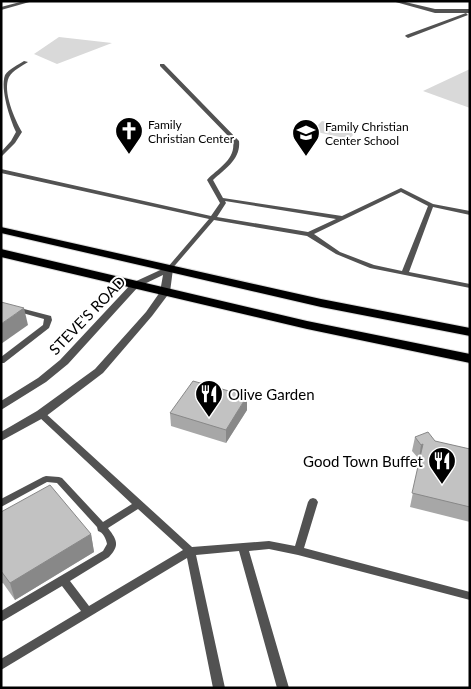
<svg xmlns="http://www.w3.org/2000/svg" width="471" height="689" font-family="Lato,sans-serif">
	<rect width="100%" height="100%" fill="#fff"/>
	<g fill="#d9d9d9">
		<path d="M59 37 112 43 57 64 34 54Z"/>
		<path d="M470 69V108L423 91Z"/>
		<path d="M322 121 358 129H359L349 139 312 131Z"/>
	</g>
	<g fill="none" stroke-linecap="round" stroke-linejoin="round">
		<defs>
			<g id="trunk">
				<path d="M1 227 321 299 470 328V336L321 307 1 233Z"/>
				<path d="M1 249 307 321 470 354V363L307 329 1 257Z"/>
			</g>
		</defs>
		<use href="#trunk" stroke="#dbdbdb" stroke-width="2"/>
		<g fill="#525252" fill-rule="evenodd">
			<path d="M24 61 28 62C22 66 13 70 9 77 2 91 15 120 22 132L15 143 1 157V152L11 141 16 132C10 119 0 89 5 75 9 69 18 65 24 61Z"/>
			<path d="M160 64H164L239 141C241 159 225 169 213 180L223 198 342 216 401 188 433 204 470 211V215L433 207 409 272 470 284V288L370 268 336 254 307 236 214 220 171 270H167L166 269 167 268 209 219 1 173V169L211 216 220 203 207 180C218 168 236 160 233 141L160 66ZM401 192 428 206 402 271 374 265 340 252 314 234ZM225 201 336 219 308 232 217 217 226 203Z"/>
			<path d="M1 303 51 316 52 320 49 328 4 363H1V357L43 325 44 319 1 307Z"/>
			<path d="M41 411 44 412 192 547 269 541 295 546 308 502 310 499 313 498 316 499 318 502 304 548 470 592V600L298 555 269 549 249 551 289 688H277L239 551 196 555 225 688H213L187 558 1 670V659L81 611 62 586 1 622V611L103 551 107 544C106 539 103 532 98 531L97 527 57 483 47 482 1 507V499L43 477 46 476 59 477 62 478 103 522 132 504 38 416 37 414 38 412ZM138 509 183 550 89 606 70 581 109 557C120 545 117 540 108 528Z"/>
		</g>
		<g fill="#525252" fill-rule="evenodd">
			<path d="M24 1H33L1 10V7Z"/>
			<path d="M392 1H401L435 9H470V13H466L468 15 408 38 405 36 406 35 466 13H435Z"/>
		</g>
		<path fill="#525252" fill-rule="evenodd" d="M169 266 173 269 170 292 152 316 103 373 45 417 1 441V432L37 411 95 369 146 312 160 292 163 275 138 287 68 364 46 382 1 410V401L38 378 60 360 132 283Z"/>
		<use href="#trunk" fill="#000" fill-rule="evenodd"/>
	</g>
	<g fill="#a7a7a7">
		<path d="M247 410 226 443 171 426 170 413Z"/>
		<path d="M415 437 470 449V522L410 507 420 458 419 459 412 451Z"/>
		<path d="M1 512 91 534 94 552 15 600 3 583 1 584Z"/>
	</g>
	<g fill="#888">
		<path d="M24 308 28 325 1 344V324Z"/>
		<path d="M247 396V410L226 443V430Z"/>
		<path d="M423 444 420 458 419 459 421 445Z"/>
		<path d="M91 534 94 552 15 600 10 583Z"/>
	</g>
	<g fill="#c2c2c2" stroke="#888">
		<path d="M1 302 24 308 1 324Z"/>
		<path d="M193 381 247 396 226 430 170 413Z"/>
		<path d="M428 432 435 441 470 449V507L412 493 423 444 421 445 415 437Z"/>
		<path d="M50 485 91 534 10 583 1 571V512Z"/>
	</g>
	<defs>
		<symbol id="church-pin" viewBox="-11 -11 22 30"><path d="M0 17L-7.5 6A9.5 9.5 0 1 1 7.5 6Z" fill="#000" stroke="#fff"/><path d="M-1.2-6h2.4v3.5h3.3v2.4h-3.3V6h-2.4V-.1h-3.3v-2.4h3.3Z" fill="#fff"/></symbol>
		<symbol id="school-pin" viewBox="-11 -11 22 30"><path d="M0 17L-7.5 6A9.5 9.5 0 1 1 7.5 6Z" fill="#000" stroke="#fff"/><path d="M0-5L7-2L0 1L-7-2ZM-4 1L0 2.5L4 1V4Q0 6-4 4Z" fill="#fff"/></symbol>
		<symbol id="restaurant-pin" viewBox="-11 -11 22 30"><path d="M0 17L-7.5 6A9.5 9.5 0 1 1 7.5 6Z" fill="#000" stroke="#fff"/><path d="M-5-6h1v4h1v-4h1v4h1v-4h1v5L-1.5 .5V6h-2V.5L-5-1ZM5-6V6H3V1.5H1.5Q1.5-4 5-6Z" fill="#fff"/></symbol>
	</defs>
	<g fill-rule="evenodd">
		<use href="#church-pin" x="113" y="115" width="32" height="43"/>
		<use href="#school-pin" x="290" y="117" width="32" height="43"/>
		<use href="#restaurant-pin" x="193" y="378" width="32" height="43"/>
		<use href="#restaurant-pin" x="426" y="445" width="32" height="43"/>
	</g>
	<g text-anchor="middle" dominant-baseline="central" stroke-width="4" stroke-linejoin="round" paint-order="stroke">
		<g font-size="12" fill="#000" stroke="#fff" text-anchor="start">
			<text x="148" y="124">Family<tspan x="148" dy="14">Christian Center</tspan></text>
			<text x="325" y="126">Family Christian<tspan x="325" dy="14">Center School</tspan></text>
		</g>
		<g font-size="15" fill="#000" stroke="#fff">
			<text transform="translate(87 315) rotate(-46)">STEVE'S ROAD</text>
		</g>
		<g font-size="15" fill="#000" stroke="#fff" text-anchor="start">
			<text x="228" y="394">Olive Garden</text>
			<text x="423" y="461" text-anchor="end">Good Town Buffet</text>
		</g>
	</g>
	<rect width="471" height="689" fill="none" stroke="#000000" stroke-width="5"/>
</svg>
